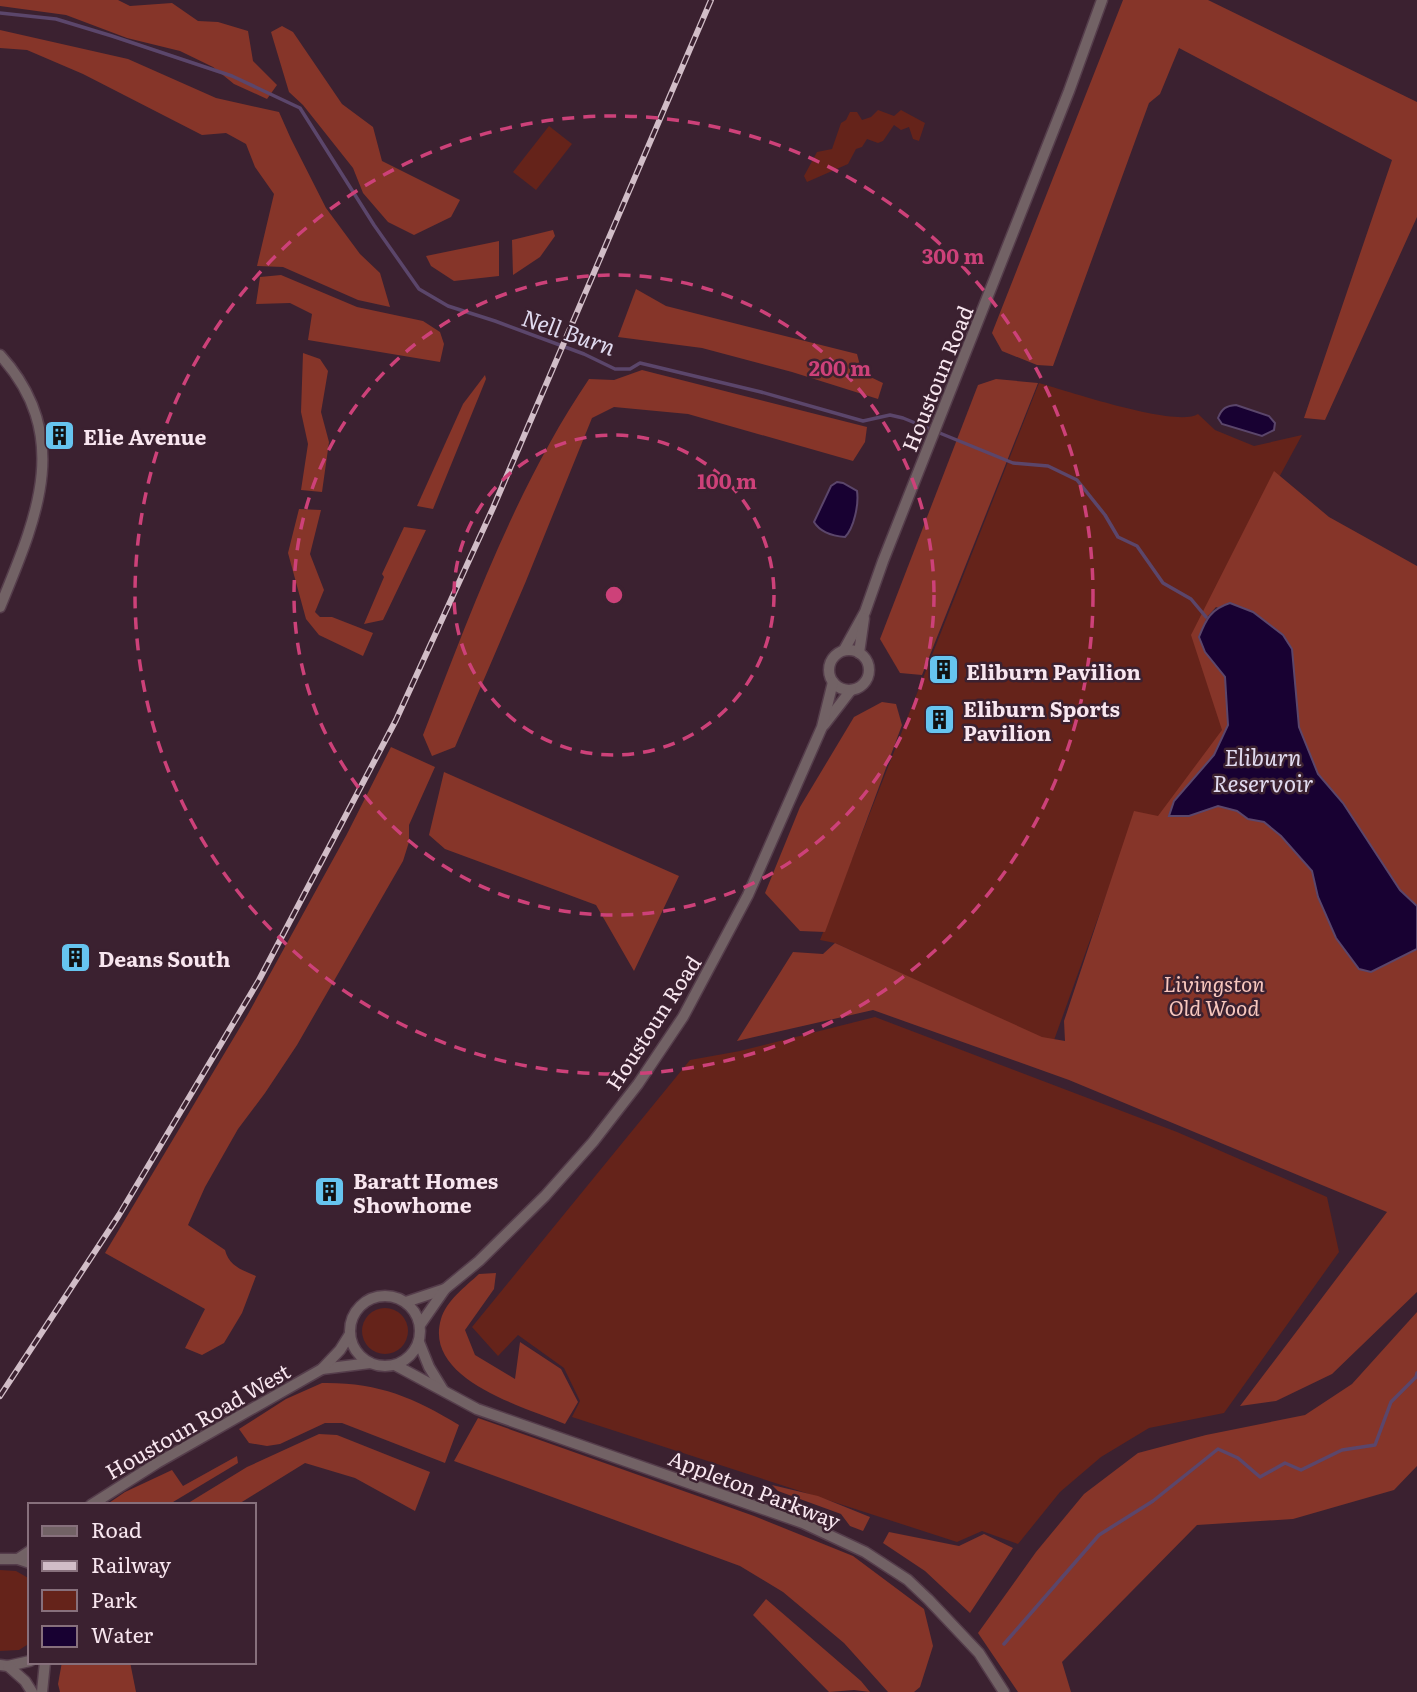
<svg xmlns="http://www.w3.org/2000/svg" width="1417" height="1692" font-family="Literata,serif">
	<rect width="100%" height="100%" fill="#3b2130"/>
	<g fill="#65231a">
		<path d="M878 110 894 116 901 110 925 123 919 141 913 139 909 127 901 130 894 125 883 141 878 143 867 139 862 147 856 149 848 164 807 182 804 176 817 152 832 149 841 123 846 120 850 112H857L862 120 871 117Z"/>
		<path d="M549 126 572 144 536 190 513 172Z"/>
		<path d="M1039 383C1068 391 1176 428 1198 414L1215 430 1254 446 1302 435 1194 634 1225 730 1159 822 1135 815 1053 1043 835 943 820 940Z"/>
		<path d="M875 1017 1177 1132 1327 1197 1339 1252 1224 1413 1149 1428 1101 1457 1060 1492 1018 1544 982 1531 957 1542 572 1417 580 1401 564 1368 518 1335 498 1356 472 1327 690 1060 740 1051Z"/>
		<circle cx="385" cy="1331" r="23"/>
		<path d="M0 1570 16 1571 30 1579V1643L19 1650 0 1651Z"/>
	</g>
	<g fill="#863529">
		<path d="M0 0H118L130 6 172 3 198 21 218 22 248 31 253 61 277 85 267 99 234 84 213 67 180 51 127 38 66 15 0 6Z"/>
		<path d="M1123 0H1208L1417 102V217L1325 420 1304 418 1392 160 1179 48 1160 94 1149 103 1053 366 1037 365 1002 351 992 333Z"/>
		<path d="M282 26 293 32 342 104 373 127 382 161 460 200 451 217 414 235 388 222 363 193 353 168 303 105 289 92 271 32Z"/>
		<path d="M0 30 128 59 216 98 279 112 291 139 326 208 360 254 380 273 390 307 358 300 283 267 257 266 274 194 255 167 246 144 226 133 202 135 83 74 27 50 0 48Z"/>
		<path d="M553 230 555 236 540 257 513 275 512 240Z"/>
		<path d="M499 241V276L454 281 431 266 426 256Z"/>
		<path d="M281 275 357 307 423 321 440 332 444 344 440 362 308 340 312 314 290 303 256 304 260 277Z"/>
		<path d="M636 289 666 306 857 354 862 373 883 383 878 399 792 372 702 348 618 337Z"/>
		<path d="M303 353 320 359 328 371 321 412 329 442 322 492 301 490 308 444 301 412Z"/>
		<path d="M642 370 867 427 865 442 853 461 688 414 614 407 592 418 526 581 455 747 432 756 423 735C470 614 516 487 589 379L614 380Z"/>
		<path d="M485 375 486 379 433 509 417 506 463 404Z"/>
		<path d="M996 379 1038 383 922 675 900 673 880 639 978 385Z"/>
		<path d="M1274 471 1329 517 1417 566V906L1400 890 1343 803 1318 774 1299 727 1292 648 1283 634 1216 607 1207 617 1199 637 1205 652 1225 677 1228 725 1214 755 1174 801 1170 815 1189 816 1218 806 1237 811 1248 819 1264 822 1281 836 1312 871 1318 897 1371 972 1417 949V1292L1332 1374 1276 1401 1240 1406 1387 1212 1069 1080 873 1010 737 1041 793 952 823 954 835 943 1042 1037 1065 1041 1064 1021 1134 811 1158 816 1222 730 1191 635Z"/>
		<path d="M299 509 321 510 310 554 324 590 315 612 320 617H332L373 633 363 656 319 635 306 619 288 553Z"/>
		<path d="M404 527 426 530 383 620 364 624 384 577 382 574Z"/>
		<path d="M882 702 896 704 902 725 825 932 800 931 765 893 800 807 854 717Z"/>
		<path d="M391 747 435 767 409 825V842L403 861 297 1045 265 1093 238 1129 205 1187 188 1225 225 1250C229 1266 242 1270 256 1276L242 1313 224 1343 202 1355 185 1348 205 1309 105 1253 248 1014 347 834Z"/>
		<path d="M444 772 679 876 634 971 596 905 445 849 429 835Z"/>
		<path d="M496 1273 494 1289 465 1330 475 1355 515 1379 520 1342 561 1369 578 1402 565 1424C525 1407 423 1380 441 1319 446 1301 466 1286 479 1274Z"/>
		<path d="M1417 1312V1466L1394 1490 1293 1519 1197 1525 1062 1662 1071 1692H1018L978 1633 1036 1552 1084 1494 1138 1453 1206 1435 1305 1415 1352 1384Z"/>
		<path d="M322 1383C377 1382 413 1397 459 1425L445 1463 342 1423H325L280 1444 267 1446 249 1443 239 1429 286 1399Z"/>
		<path d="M478 1418 754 1516 853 1556 924 1609 933 1646 920 1687 914 1692H888L844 1643 783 1592 740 1566 454 1461Z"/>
		<path d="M319 1434 337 1435 430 1472 415 1511 355 1478 305 1463 237 1505H185L247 1467Z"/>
		<path d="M237 1456 238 1463 168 1505H106L125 1492 172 1470 183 1486Z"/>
		<path d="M772 1485 818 1496 870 1517 863 1531 850 1526 841 1514 778 1491Z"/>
		<path d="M889 1532 959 1546 984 1534 1013 1548 970 1613 925 1571 883 1543Z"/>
		<path d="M766 1599 861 1681 870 1692 854 1690 829 1692 753 1615Z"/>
		<path d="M62 1662H130L136 1692H60L58 1684Z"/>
	</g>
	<g fill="#180132" stroke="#5b466b" stroke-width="2">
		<path d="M1236 405 1269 416 1275 423 1274 430 1262 436 1222 424 1218 418C1222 408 1226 406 1236 405Z"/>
		<path d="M837 482 843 483 857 491C859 504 854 528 845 537 833 536 820 532 814 522L831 486Z"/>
		<path d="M1230 603 1253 612 1283 635 1292 649 1299 727 1318 774 1343 803 1400 890 1417 906V949L1371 972 1359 969 1336 938 1318 897 1312 871 1281 836 1264 822 1248 819 1237 811 1218 806 1189 816H1169L1174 801 1214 755 1228 725 1225 677 1205 652 1199 637C1206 619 1211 609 1230 603Z"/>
	</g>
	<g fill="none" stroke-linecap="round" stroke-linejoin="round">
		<g stroke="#5b466b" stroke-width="3.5">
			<path d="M0 13 56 19 112 36 232 76 300 108 374 225 419 289 448 306 495 321 584 354 615 369H630L640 363 761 392 863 421 890 415 903 418 1013 463 1048 466 1077 480 1105 515 1118 537 1137 546 1163 583 1191 599 1206 617"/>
			<path d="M1004 1644 1099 1535 1153 1501 1218 1449 1238 1458 1260 1477 1285 1463 1301 1470 1342 1450 1375 1445 1391 1402 1416 1377 1417 1373"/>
		</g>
		<defs>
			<g id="minor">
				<path d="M0 355C74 436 36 519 0 607"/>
				<circle cx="849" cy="670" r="20"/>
				<path d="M844 650 865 612 883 561 1069 91 1102 0"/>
				<path d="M859 653 864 618"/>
				<path d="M824 725 851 690"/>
				<circle cx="385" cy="1331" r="35"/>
				<path d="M406 1302 445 1289"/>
				<path d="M420 1325 445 1289 479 1261 545 1196 593 1142 638 1084 683 1017 748 895 822 727 833 682"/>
				<path d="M419 1342 429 1367 443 1390"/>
				<path d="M395 1365 477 1409 803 1523 865 1552 908 1580 928 1599 979 1653 1004 1692"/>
				<path d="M322 1369 370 1363"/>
				<path d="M91 1505 157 1463 322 1369 340 1350 350 1334"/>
				<path d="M0 1559H18L30 1563"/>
				<path d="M18 1559 30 1551"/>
				<path d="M0 1665 8 1666 30 1661"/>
				<path d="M8 1666 25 1681 32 1692"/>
				<path d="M42 1692 45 1662"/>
			</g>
		</defs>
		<use href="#minor" stroke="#553d4b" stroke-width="13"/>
		<use href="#minor" stroke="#726265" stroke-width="10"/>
		<defs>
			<path id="rail" d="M0 1396 119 1215 259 980 396 720 493 508 711 0"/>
		</defs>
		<use href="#rail" stroke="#d1bdc7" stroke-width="6"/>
		<use href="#rail" stroke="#3b2130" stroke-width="3.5" stroke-dasharray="10" stroke-linecap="butt"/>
	</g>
	<g fill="none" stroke="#cd4179" stroke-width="3.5" stroke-dasharray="12 9">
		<circle cx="614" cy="595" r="160"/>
		<circle cx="614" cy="595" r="320"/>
		<circle cx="614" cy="595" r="479"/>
	</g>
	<defs>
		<symbol id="building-square" viewBox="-11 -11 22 22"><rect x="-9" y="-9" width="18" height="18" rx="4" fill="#66c4ef" stroke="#3b2130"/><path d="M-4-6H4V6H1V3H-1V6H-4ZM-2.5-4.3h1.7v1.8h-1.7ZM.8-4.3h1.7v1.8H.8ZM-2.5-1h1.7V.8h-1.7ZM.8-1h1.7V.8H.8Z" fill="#111"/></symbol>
	</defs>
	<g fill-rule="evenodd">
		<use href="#building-square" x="42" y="418" width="35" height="35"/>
		<use href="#building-square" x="926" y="652" width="35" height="35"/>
		<use href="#building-square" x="922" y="702" width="35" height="35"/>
		<use href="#building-square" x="58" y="940" width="35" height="35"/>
		<use href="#building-square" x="312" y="1174" width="35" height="35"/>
	</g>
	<g text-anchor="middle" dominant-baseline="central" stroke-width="5" stroke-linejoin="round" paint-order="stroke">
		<g font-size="21" fill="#f8e6ef" stroke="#3b2130">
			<text transform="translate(936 378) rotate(-68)">Houstoun Road</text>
			<text transform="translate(652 1022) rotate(-57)">Houstoun Road</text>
			<text transform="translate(197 1420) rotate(-30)">Houstoun Road West</text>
			<text transform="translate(755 1488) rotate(21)">Appleton Parkway</text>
		</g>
		<g font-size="21" font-weight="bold" fill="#f8e6ef" stroke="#3b2130" text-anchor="start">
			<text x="83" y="435">Elie Avenue</text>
			<text x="966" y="670">Eliburn Pavilion</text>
			<text x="963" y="707">Eliburn Sports<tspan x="963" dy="24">Pavilion</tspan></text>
			<text x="98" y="957">Deans South</text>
			<text x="353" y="1179">Baratt Homes<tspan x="353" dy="24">Showhome</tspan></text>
		</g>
		<g font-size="21" font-style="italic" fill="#f8c7be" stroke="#3b2130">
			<text x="1214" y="982">Livingston<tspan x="1214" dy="24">Old Wood</tspan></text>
		</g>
		<g font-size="23" font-style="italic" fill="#e0daef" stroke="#3b2130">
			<text transform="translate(569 331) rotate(19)">Nell Burn</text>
			<text x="1263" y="756">Eliburn<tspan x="1263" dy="26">Reservoir</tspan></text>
		</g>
	</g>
	<circle cx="614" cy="595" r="10" fill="#cd4179" stroke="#3b2130" stroke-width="3.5"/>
	<g font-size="21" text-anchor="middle" font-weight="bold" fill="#cd4179" stroke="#3b2130" stroke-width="5" stroke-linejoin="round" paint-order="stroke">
		<text x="953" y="264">300 m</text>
		<text x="840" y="376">200 m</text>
		<text x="727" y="489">100 m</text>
	</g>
	<rect x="28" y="1503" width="228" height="161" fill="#3b2130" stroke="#87707c" stroke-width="2"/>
	<rect x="42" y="1526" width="35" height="10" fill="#726265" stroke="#87707c" stroke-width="2"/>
	<text x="91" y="1538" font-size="21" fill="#f8e6ef">Road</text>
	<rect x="42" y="1561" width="35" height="10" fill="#d1bdc7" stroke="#87707c" stroke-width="2"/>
	<text x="91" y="1573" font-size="21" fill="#f8e6ef">Railway</text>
	<rect x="42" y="1590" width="35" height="21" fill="#65231a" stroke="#87707c" stroke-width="2"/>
	<text x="91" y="1608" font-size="21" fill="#f8e6ef">Park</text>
	<rect x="42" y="1626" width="35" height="21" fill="#180132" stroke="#87707c" stroke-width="2"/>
	<text x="91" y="1643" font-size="21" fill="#f8e6ef">Water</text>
</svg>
